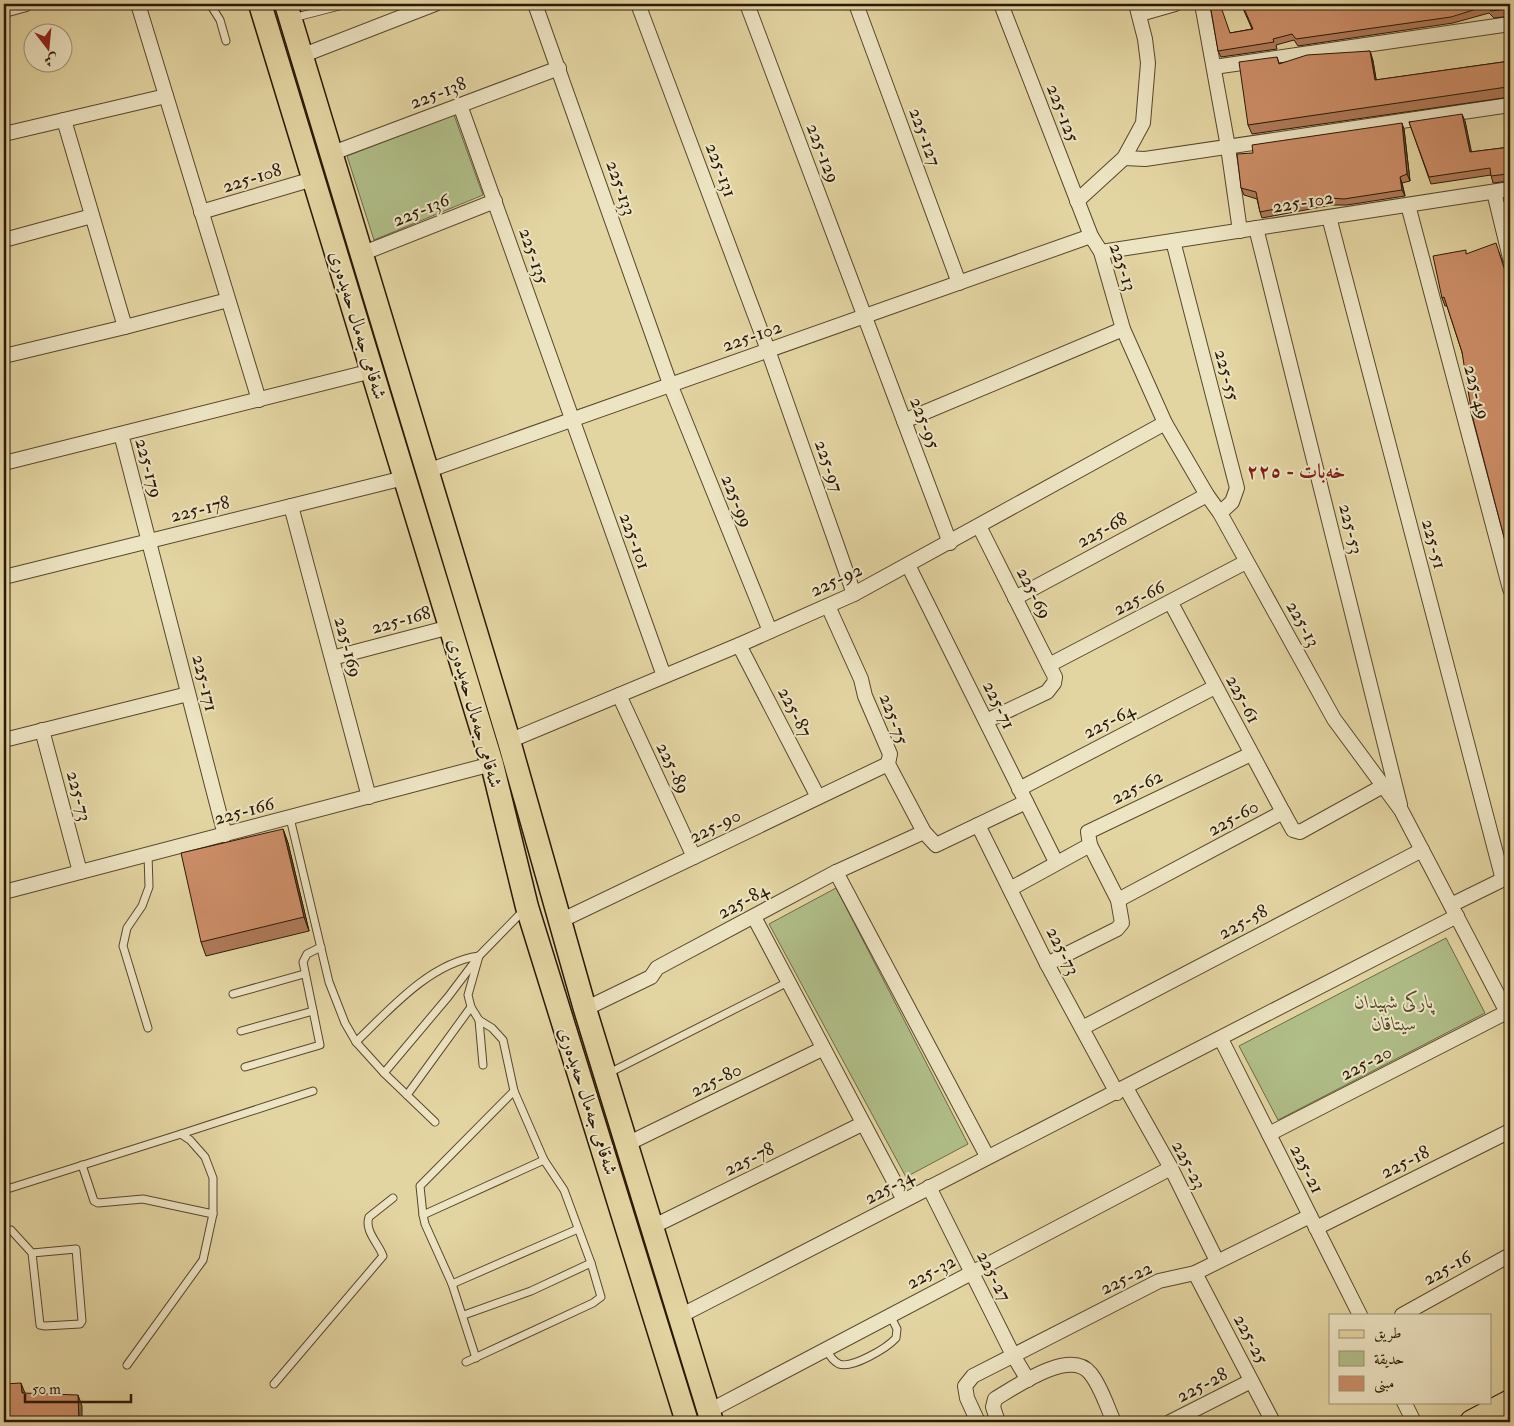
<svg xmlns="http://www.w3.org/2000/svg" width="1514" height="1426" font-family="'IM FELL Double Pica',Amiri,serif">
	<rect width="100%" height="100%" fill="#e3d5a2"/>
	<filter id="stains"><feTurbulence type="fractalNoise" baseFrequency=".004" numOctaves="4"/><feColorMatrix values="0 0 0 0 .2 0 0 0 0 .09 0 0 0 0 .02 0 0 0 .5 -.17"/></filter>
	<radialGradient id="worn" r=".72"><stop offset=".6" stop-color="#630" stop-opacity="0"/><stop offset="1" stop-color="#630" stop-opacity=".3"/></radialGradient>
	<g fill="#b0be88" stroke="#6d6b46">
		<path d="M454 115 483 195 374 240 347 156Z"/>
		<path d="M836 888 968 1144 906 1177 769 924Z"/>
		<path d="M1446 938 1485 1013 1278 1120 1239 1046Z"/>
	</g>
	<g fill="none" stroke-linecap="round" stroke-linejoin="round">
		<defs>
			<g id="service">
				<path d="M210 4 220 20 226 41"/>
				<path d="M293 18 343 5"/>
				<path d="M290 818 329 982 345 1023 356 1042 384 1073 435 1122"/>
				<path d="M233 994 304 974"/>
				<path d="M479 1020 483 1065"/>
				<path d="M148 1028 123 946 127 928 142 906 149 887 148 854"/>
				<path d="M241 1031 313 1011"/>
				<path d="M356 1042C391 1008 430 963 479 956L468 995 471 1007 479 1020 492 1028 503 1040 514 1091 544 1160 564 1190 591 1263 601 1297 593 1303 466 1362"/>
				<path d="M245 1067 320 1045 303 962 307 954 321 947"/>
				<path d="M384 1073 448 997 479 956 525 909"/>
				<path d="M609 1073 788 982"/>
				<path d="M407 1095 471 1007"/>
				<path d="M181 1134 313 1091"/>
				<path d="M82 1165 94 1201 98 1203 143 1199 213 1214"/>
				<path d="M4 1190 181 1134 190 1140 205 1157 213 1178V1214L203 1260 127 1365"/>
				<path d="M423 1215 420 1186 514 1091"/>
				<path d="M4 1230H11L32 1253 40 1325 45 1326 80 1324 82 1321 76 1249 32 1253"/>
				<path d="M452 1284 578 1229"/>
				<path d="M464 1315 531 1291 591 1263"/>
				<path d="M826 1349C829 1355 833 1361 839 1364 852 1369 887 1348 896 1338L897 1329 890 1315"/>
				<path d="M476 1358 452 1284 425 1224 423 1215 544 1160"/>
				<path d="M274 1384 383 1256C379 1244 364 1231 369 1217L393 1198"/>
			</g>
			<g id="minor">
				<path d="M138 4 259 400"/>
				<path d="M535 4 670 384 770 631"/>
				<path d="M638 4 768 350 854 594"/>
				<path d="M747 4 950 543"/>
				<path d="M856 4 959 283"/>
				<path d="M1001 4 1091 236 1101 252 1123 329 1165 423 1207 495 1220 513 1334 719 1401 810 1510 1018"/>
				<path d="M1202 4 1228 147 1240 231"/>
				<path d="M4 10 26 4"/>
				<path d="M1140 14 1175 4"/>
				<path d="M301 56 435 4"/>
				<path d="M1214 67 1510 24"/>
				<path d="M460 105 664 676"/>
				<path d="M64 120 125 327"/>
				<path d="M4 134 166 96"/>
				<path d="M330 154 559 68"/>
				<path d="M1124 158 1145 159 1510 105"/>
				<path d="M1494 192 1510 258"/>
				<path d="M1077 201 1124 158 1143 123 1148 63 1145 39 1136 4"/>
				<path d="M1408 205 1510 589"/>
				<path d="M201 212 313 179"/>
				<path d="M1329 217 1503 880"/>
				<path d="M1256 228 1400 805"/>
				<path d="M4 240 92 216"/>
				<path d="M1173 241 1237 488 1232 502 1220 513"/>
				<path d="M1101 252 1510 189"/>
				<path d="M361 254 495 201"/>
				<path d="M4 356 125 327 228 300"/>
				<path d="M904 421 1123 329"/>
				<path d="M121 434 225 835"/>
				<path d="M4 463 372 371"/>
				<path d="M427 471 1091 236"/>
				<path d="M291 506 369 797"/>
				<path d="M979 526 1055 677 1054 683 1047 692 986 721"/>
				<path d="M908 565 1056 862"/>
				<path d="M4 577 404 478"/>
				<path d="M1015 598 1207 495"/>
				<path d="M1171 603 1283 812"/>
				<path d="M828 606 861 679 865 696 890 754 888 764 924 832 936 845 1026 802"/>
				<path d="M739 645 818 797"/>
				<path d="M332 658 450 627"/>
				<path d="M1049 665 1246 562"/>
				<path d="M619 695 694 857"/>
				<path d="M42 730 80 872"/>
				<path d="M4 740 188 694"/>
				<path d="M509 741 739 645 854 594 1165 423"/>
				<path d="M1019 789 1215 687"/>
				<path d="M978 825 1047 964 1117 1093"/>
				<path d="M836 872 987 1156"/>
				<path d="M1010 889 1090 845 1088 832 1251 754"/>
				<path d="M4 892 492 764"/>
				<path d="M1118 900 1283 812 1293 830 1300 832 1383 786"/>
				<path d="M1451 905 1510 876"/>
				<path d="M754 917 904 1200"/>
				<path d="M558 922 888 764"/>
				<path d="M1047 964 1117 929 1122 923 1118 900 1090 845"/>
				<path d="M585 1009 651 977 657 968 668 962 836 872 924 832"/>
				<path d="M1082 1028 1422 850"/>
				<path d="M1221 1039 1360 1315"/>
				<path d="M1126 1088 1171 1168 1217 1261"/>
				<path d="M1269 1134 1507 1012"/>
				<path d="M627 1144 822 1049"/>
				<path d="M929 1187 1013 1355 1028 1380"/>
				<path d="M652 1227 862 1124"/>
				<path d="M1316 1228 1510 1131"/>
				<path d="M1195 1273 1273 1422"/>
				<path d="M1402 1315 1510 1255"/>
				<path d="M680 1316C938 1182 1198 1051 1457 916"/>
				<path d="M1404 1402 1414 1422"/>
				<path d="M709 1411 1171 1168"/>
				<path d="M978 1422 967 1398 965 1386 973 1376 1159 1281 1195 1273 1310 1216"/>
				<path d="M998 1422 993 1407 995 1399C1015 1387 1070 1348 1090 1373 1101 1386 1107 1407 1114 1422"/>
				<path d="M1170 1422 1251 1381"/>
			</g>
			<g id="primary">
				<path d="M260 4 492 764 527 907 687 1422"/>
				<path d="M286 4 509 741 585 1009 712 1422"/>
			</g>
			<path id="trunk" d="M1472 1422 1510 1402"/>
		</defs>
		<use href="#service" stroke="#58472c" stroke-width="9"/>
		<use href="#minor" stroke="#58472c" stroke-width="16"/>
		<use href="#primary" stroke="#2a1804" stroke-width="25"/>
		<use href="#trunk" stroke="#2a1804" stroke-width="26"/>
		<use href="#service" stroke="#ede4c3" stroke-width="7"/>
		<use href="#minor" stroke="#ede4c3" stroke-width="14"/>
		<use href="#primary" stroke="#e3d5a2" stroke-width="22"/>
		<use href="#trunk" stroke="#e3d5a2" stroke-width="24"/>
	</g>
	<g fill="#af7a59" stroke="#2a1804">
		<path d="M1241 4H1510V16L1494 18 1489 13 1453 23 1298 46 1294 40 1276 45 1277 49 1221 57 1218 51 1230 33 1252 29Z"/>
		<path d="M1370 51 1373 61 1376 80 1510 61V87H1509L1510 97 1252 134 1248 125 1277 57 1279 63Z"/>
		<path d="M1465 121 1471 152 1510 147V181L1493 183 1491 175 1431 184 1409 122Z"/>
		<path d="M1404 129 1410 181 1402 183 1405 196 1347 205H1332L1262 218 1260 212 1257 199 1244 195 1241 188 1253 153Z"/>
		<path d="M1499 252 1510 285V560L1462 352 1447 306H1445L1442 298 1467 254Z"/>
		<path d="M283 829 288 843 309 931 206 956 201 942Z"/>
	</g>
	<g fill="#8f6349" stroke="#2a1804">
		<path d="M1370 51 1373 61 1378 90 1375 80Z"/>
		<path d="M1506 78 1509 87 1510 95 1507 87Z"/>
		<path d="M1462 114 1465 121 1473 159 1470 152Z"/>
		<path d="M1402 123 1404 129 1410 181 1407 174Z"/>
		<path d="M1400 177 1402 183 1405 196 1402 190Z"/>
		<path d="M283 829 288 843 309 931 304 917Z"/>
		<path d="M21 1383 25 1393H22Z"/>
		<path d="M78 1395 82 1406V1422H79Z"/>
	</g>
	<g fill="#cc8e68" stroke="#2a1804">
		<path d="M1210 4H1220L1230 33 1253 29 1242 4H1510V10L1507 9 1491 11 1486 6 1451 17 1296 39 1292 34 1273 39 1274 42 1218 51Z"/>
		<path d="M1370 51 1375 80 1510 61V77L1506 78 1507 87 1248 125 1239 62 1277 57 1279 64 1307 55Z"/>
		<path d="M1462 114 1470 152 1510 147V175L1507 174 1491 176 1490 168 1429 177 1409 122Z"/>
		<path d="M1402 123 1407 174 1400 177 1402 190 1344 199 1330 198 1260 212 1256 192 1241 188 1237 154 1253 153 1252 145Z"/>
		<path d="M1510 199V226L1504 200Z"/>
		<path d="M1496 243 1508 280 1510 296V560L1472 415 1462 352 1444 297 1442 298 1433 256 1466 250V254Z"/>
		<path d="M283 829 304 917 201 942 181 853Z"/>
		<path d="M21 1383 22 1393 78 1395 79 1422H4V1384Z"/>
	</g>
	<g text-anchor="middle" dominant-baseline="central" stroke-width="4" stroke-linejoin="round" paint-order="stroke">
		<g font-size="19" fill="#2a1804" stroke="#ede4c3">
			<text transform="translate(438 93) rotate(-21)">225-138</text>
			<text transform="translate(1063 113) rotate(69)">225-125</text>
			<text transform="translate(925 137) rotate(70)">225-127</text>
			<text transform="translate(823 153) rotate(69)">225-129</text>
			<text transform="translate(721 170) rotate(69)">225-131</text>
			<text transform="translate(252 178) rotate(-17)">225-108</text>
			<text transform="translate(621 188) rotate(71)">225-133</text>
			<text transform="translate(1303 202) rotate(-9)">225-102</text>
			<text transform="translate(421 210) rotate(-22)">225-136</text>
			<text transform="translate(534 256) rotate(71)">225-135</text>
			<text transform="translate(1123 267) rotate(71)">225-13</text>
			<text transform="translate(358 325) rotate(73)">شەقامی جەمال حەیدەری</text>
			<text transform="translate(752 336) rotate(-19)">225-102</text>
			<text transform="translate(1227 375) rotate(75)">225-55</text>
			<text transform="translate(1477 392) rotate(75)">225-49</text>
			<text transform="translate(925 423) rotate(69)">225-95</text>
			<text transform="translate(829 466) rotate(71)">225-97</text>
			<text transform="translate(149 468) rotate(75)">225-179</text>
			<text transform="translate(737 501) rotate(68)">225-99</text>
			<text transform="translate(200 509) rotate(-14)">225-178</text>
			<text transform="translate(1351 529) rotate(76)">225-53</text>
			<text transform="translate(1102 530) rotate(-28)">225-68</text>
			<text transform="translate(635 541) rotate(70)">225-101</text>
			<text transform="translate(1434 544) rotate(75)">225-51</text>
			<text transform="translate(836 580) rotate(-25)">225-92</text>
			<text transform="translate(1034 593) rotate(63)">225-69</text>
			<text transform="translate(1139 598) rotate(-27)">225-66</text>
			<text transform="translate(401 620) rotate(-15)">225-168</text>
			<text transform="translate(1303 624) rotate(61)">225-13</text>
			<text transform="translate(348 647) rotate(75)">225-169</text>
			<text transform="translate(205 683) rotate(76)">225-171</text>
			<text transform="translate(1243 699) rotate(62)">225-61</text>
			<text transform="translate(999 705) rotate(64)">225-71</text>
			<text transform="translate(795 712) rotate(63)">225-87</text>
			<text transform="translate(475 713) rotate(74)">شەقامی جەمال حەیدەری</text>
			<text transform="translate(894 719) rotate(70)">225-75</text>
			<text transform="translate(1109 721) rotate(-27)">225-64</text>
			<text transform="translate(673 768) rotate(65)">225-89</text>
			<text transform="translate(1137 787) rotate(-26)">225-62</text>
			<text transform="translate(79 796) rotate(75)">225-73</text>
			<text transform="translate(244 811) rotate(-15)">225-166</text>
			<text transform="translate(1233 818) rotate(-29)">225-60</text>
			<text transform="translate(715 826) rotate(-26)">225-90</text>
			<text transform="translate(743 901) rotate(-28)">225-84</text>
			<text transform="translate(1243 922) rotate(-28)">225-58</text>
			<text transform="translate(1063 951) rotate(63)">225-73</text>
			<text transform="translate(1366 1063) rotate(-27)">225-20</text>
			<text transform="translate(716 1080) rotate(-26)">225-80</text>
			<text transform="translate(588 1101) rotate(72)">شەقامی جەمال حەیدەری</text>
			<text transform="translate(749 1159) rotate(-26)">225-78</text>
			<text transform="translate(1405 1162) rotate(-26)">225-18</text>
			<text transform="translate(1189 1165) rotate(62)">225-23</text>
			<text transform="translate(1307 1169) rotate(63)">225-21</text>
			<text transform="translate(889 1187) rotate(-28)">225-34</text>
			<text transform="translate(1447 1268) rotate(-29)">225-16</text>
			<text transform="translate(931 1272) rotate(-28)">225-32</text>
			<text transform="translate(994 1276) rotate(63)">225-27</text>
			<text transform="translate(1126 1278) rotate(-25)">225-22</text>
			<text transform="translate(1251 1339) rotate(62)">225-25</text>
			<text transform="translate(1202 1385) rotate(-27)">225-28</text>
		</g>
		<g font-size="19" font-style="italic" fill="#524a2c" stroke="#ede4c3">
			<text x="1394" y="1002">پارکی شهیدان<tspan x="1394" dy="22">سیتاقان</tspan></text>
		</g>
		<g font-size="20" font-weight="bold" fill="#7a1f14" stroke="#ede4c3">
			<text x="1296" y="471">خەبات - ٢٢٥</text>
		</g>
	</g>
	<rect width="1514" height="1426" fill="none" stroke="#e3d5a2" stroke-width="20"/>
	<rect x="5" y="5" width="1504" height="1416" fill="none" stroke="#2a1804" stroke-width="2.5"/>
	<rect x="10" y="10" width="1494" height="1406" fill="none" stroke="#2a1804"/>
	<rect x="1329" y="1314" width="162" height="90" fill="#ede4c3" stroke="#9f9277"/>
	<rect x="1339" y="1330" width="25" height="8" fill="#e3d5a2" stroke="#9f9277"/>
	<text x="1374" y="1338" font-size="15" fill="#2a1804">طريق</text>
	<rect x="1339" y="1351" width="25" height="15" fill="#b0be88" stroke="#9f9277"/>
	<text x="1374" y="1364" font-size="15" fill="#2a1804">حديقة</text>
	<rect x="1339" y="1376" width="25" height="15" fill="#cc8e68" stroke="#9f9277"/>
	<text x="1374" y="1388" font-size="15" fill="#2a1804">مبنى</text>
	<g transform="translate(48 48) rotate(164)"><circle r="24" fill="#ede4c3" stroke="#9f9277"/>
	<path d="M0-4L9 19L0 12L-9 19Z" fill="#8f2418"/>
	<text y="-8" font-size="14" font-weight="bold" text-anchor="middle" fill="#2a1804">ش</text>
	</g>
	<path d="M25 1394v8h106v-8" fill="none" stroke="#2a1804" stroke-width="2.5"/>
	<text x="32" y="1394" font-size="15" fill="#2a1804" stroke="#ede4c3" stroke-width="4" paint-order="stroke">50 m</text>
	<rect width="100%" height="100%" filter="url(#stains)"/>
	<rect width="100%" height="100%" fill="url(#worn)"/>
</svg>
